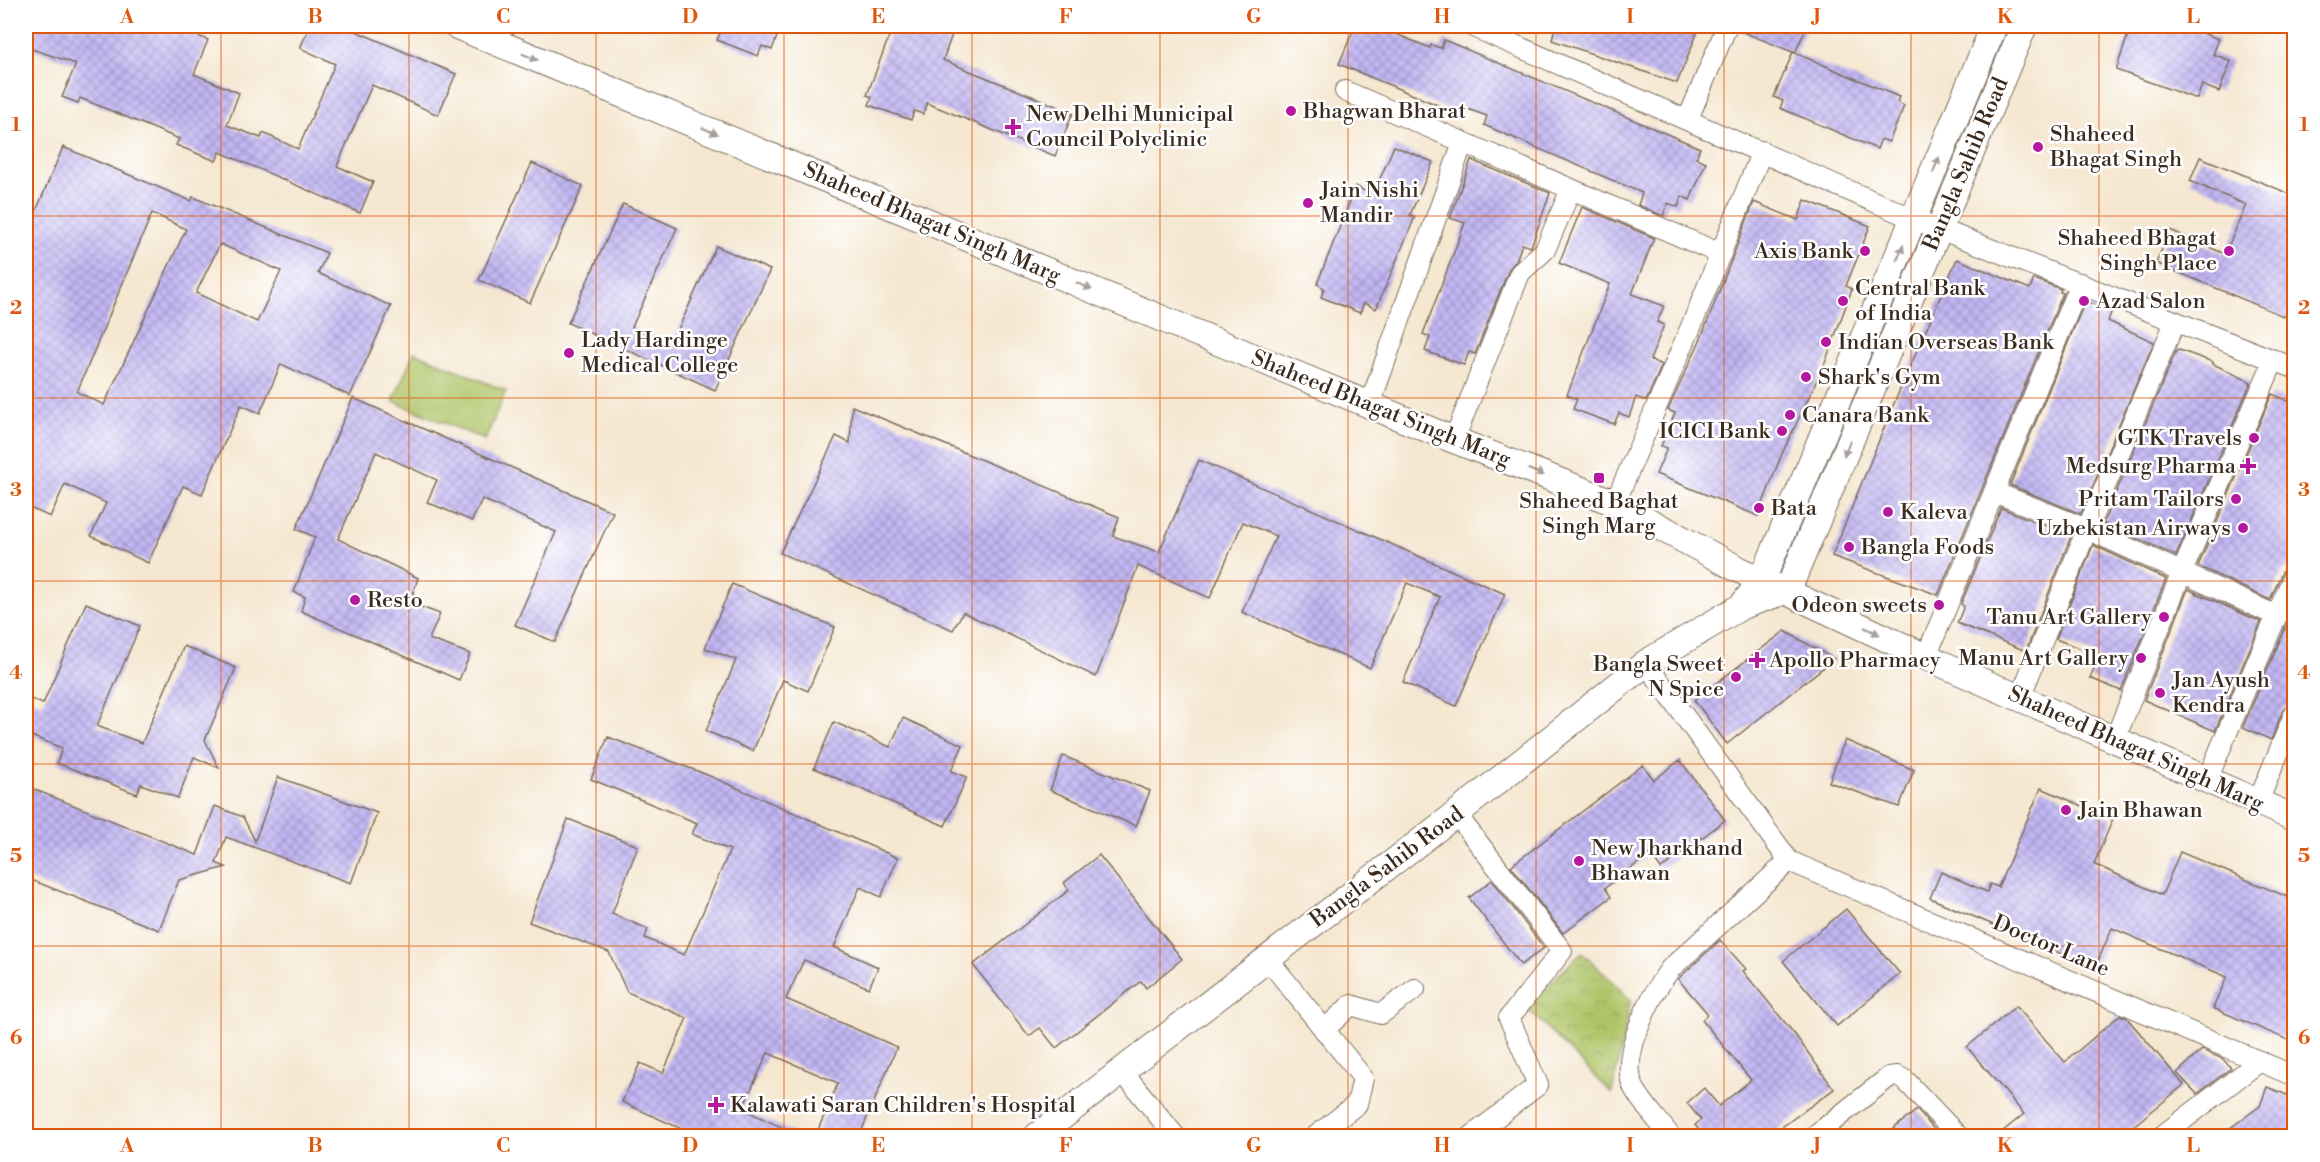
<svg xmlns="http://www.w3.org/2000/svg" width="2320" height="1162" font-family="'Libre Bodoni',serif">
	<defs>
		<pattern id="park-crowns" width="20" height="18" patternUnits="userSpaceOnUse" patternTransform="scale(1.5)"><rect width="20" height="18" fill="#afc468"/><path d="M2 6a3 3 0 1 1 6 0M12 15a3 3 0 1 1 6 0" fill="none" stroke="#909f55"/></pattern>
		<pattern id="building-cross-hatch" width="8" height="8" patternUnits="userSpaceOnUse" patternTransform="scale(1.5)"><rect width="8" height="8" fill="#c2b7f4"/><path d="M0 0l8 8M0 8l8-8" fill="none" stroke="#9f95c5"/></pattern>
	</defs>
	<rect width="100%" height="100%" fill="#fff"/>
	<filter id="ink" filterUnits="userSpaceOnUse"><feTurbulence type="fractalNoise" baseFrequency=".0167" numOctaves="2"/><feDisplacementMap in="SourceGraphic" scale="12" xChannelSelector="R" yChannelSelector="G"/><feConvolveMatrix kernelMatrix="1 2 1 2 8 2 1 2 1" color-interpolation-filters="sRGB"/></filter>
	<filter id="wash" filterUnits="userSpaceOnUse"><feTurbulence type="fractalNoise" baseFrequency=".008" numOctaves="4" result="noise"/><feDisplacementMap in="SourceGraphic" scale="24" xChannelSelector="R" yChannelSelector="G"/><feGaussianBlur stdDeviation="1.35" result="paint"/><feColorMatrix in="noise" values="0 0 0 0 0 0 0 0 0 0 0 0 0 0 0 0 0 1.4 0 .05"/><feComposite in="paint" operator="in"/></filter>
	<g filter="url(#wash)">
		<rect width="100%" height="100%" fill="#f5e7d0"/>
		<path fill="url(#park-crowns)" stroke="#757743" stroke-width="1.5" d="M1582 952 1631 1000 1612 1093 1526 1007Z"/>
		<path fill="#afc468" stroke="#757743" stroke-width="1.5" d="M414 352 506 391 485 440 393 401Z"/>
		<g id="blocks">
			<g fill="url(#building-cross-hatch)" fill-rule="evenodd">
				<path d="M26 26H173L208 40 194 74 239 93 227 125 261 138 263 133 298 149 335 64 300 48 310 26H344L456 74 438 115 372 85 337 166 373 182 360 213 220 152 216 161 176 145 179 139 119 114 80 98 78 103 62 97 76 64 26 47Z"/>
				<path d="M723 26H781L772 50 762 46 758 56 717 40Z"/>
				<path d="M893 26H955L943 60 1073 113 1055 156 927 103 923 114 914 111 911 120 869 105 872 97 867 95Z"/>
				<path d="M1355 26H1377L1430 48 1431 45 1441 48 1444 40 1700 148 1696 158 1706 162 1690 200 1682 196 1678 207 1668 203 1663 216 1638 205 1642 193 1484 125 1487 116 1462 107 1459 114 1339 64Z"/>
				<path d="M1555 26H1700L1677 83 1552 40Z"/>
				<path d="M1739 26H1807L1795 53 1738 30Z"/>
				<path d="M2131 26H2183L2219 39 2213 54 2231 61 2219 92 2202 85 2197 99 2116 70Z"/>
				<path d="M1793 52 1899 97 1897 102 1904 106 1889 142 1881 139 1877 149 1780 108 1783 101 1774 97Z"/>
				<path d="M1394 146 1433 162 1410 215 1415 217 1376 309 1364 303 1360 313 1321 297 1324 288 1317 284 1356 186 1366 192 1369 185 1376 188Z"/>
				<path d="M63 147 191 201 193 197 327 253 318 273 391 306 350 396 281 364 260 413 241 405 202 494 183 486 148 563 91 536 106 503 65 484 50 517 26 506V235ZM152 213 186 229 104 405 77 392ZM220 244 281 271 257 322 196 293Z"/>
				<path d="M2200 157 2295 196V321L2156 263 2170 230 2225 254 2246 205 2190 181Z"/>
				<path d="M1471 160 1550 193 1531 247 1522 244 1516 261 1509 269 1475 354 1469 352 1464 365 1425 351 1430 337 1423 334 1465 223 1450 218Z"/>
				<path d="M532 163 583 186 530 303 479 280Z"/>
				<path d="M1805 200 1870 226 1846 286 1852 289 1825 363 1781 456 1758 516 1656 474 1667 448 1661 446 1675 413 1668 410 1701 338 1754 202 1798 220Z"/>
				<path d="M623 204 677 228 632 327 671 345 716 246 770 270 715 390 568 323Z"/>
				<path d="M1582 207 1654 238 1632 294 1664 306 1657 322 1664 325 1650 360 1662 365 1646 401 1636 397 1629 417 1619 413 1614 424 1573 409 1577 399 1567 395 1610 284 1559 263Z"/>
				<path d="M1957 259 2030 289 2034 279 2061 289 2060 292 2063 293 1938 595 1832 556 1895 401Z"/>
				<path d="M2085 301 2112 310 2108 321 2154 342 2081 514 2010 485Z"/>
				<path d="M2179 350 2213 362V364L2251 382 2176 556 2103 523 2176 351Z"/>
				<path d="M2272 394 2295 404V563L2283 570 2270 600 2198 566Z"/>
				<path d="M353 398 613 512 555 642 515 625 556 532 482 499 472 521 427 502 437 480 376 452 338 539 418 578 410 603 440 614 429 639 470 654 459 680 301 611 305 597 294 592 315 537 296 529Z"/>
				<path d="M852 406 1119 517 1113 536 1159 552 1199 460 1505 594 1456 706 1403 682 1440 597 1407 583 1370 668 1242 612 1276 536 1243 522 1210 598 1138 566 1096 677 963 612 953 630 780 553 836 436 850 443Z"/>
				<path d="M2001 508 2071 536 2026 651 1957 623 1964 606 1961 604Z"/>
				<path d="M2093 545 2166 579 2121 691 2090 678 2099 656 2056 639Z"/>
				<path d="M732 584 835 627 808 691 783 680 753 751 706 731 736 660 705 648Z"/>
				<path d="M2188 589 2261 622 2215 731 2144 700Z"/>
				<path d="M86 603 140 626 97 726 142 743 184 646 236 668 205 740 219 768 194 757 178 798 141 784 137 794 57 763 62 748 26 734V697L43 704Z"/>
				<path d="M2295 605V703L2283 710 2271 740 2243 727Z"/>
				<path d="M1785 631 1834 659 1727 744 1694 700Z"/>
				<path d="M903 718 963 745 951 771 967 777 945 826 814 768 834 722 890 747Z"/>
				<path d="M608 737 705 774 898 858 881 897 860 887 834 947 878 967 869 988 804 960 786 999 897 1047 859 1137H815L838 1083 768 1053 742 1109 803 1137H699L622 1102 640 1063 663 1073 687 1018 627 992 609 952 529 922 568 819 638 846 612 914 648 929 645 938 684 955 730 850 692 834 697 823 591 779Z"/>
				<path d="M1845 740 1914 770 1899 807 1829 782Z"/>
				<path d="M1063 756 1150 791 1136 826 1050 790Z"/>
				<path d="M1680 760 1725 820 1661 869 1650 854 1605 888 1611 897 1563 933 1511 866 1643 765 1654 780Z"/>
				<path d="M278 777 377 813 351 883 226 837 216 863 226 867 179 880 159 930 26 878V786L197 855 215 806 243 817 255 841Z"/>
				<path d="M2041 788 2113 819 2094 864 2162 895 2180 852 2295 900V1043L2213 1008 2227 977 2112 928 2095 968 1930 898 1941 872 1987 892 1990 884 1998 887Z"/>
				<path d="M1099 855 1182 959 1146 988 1141 981 1056 1048 1040 1028 1029 1036 973 965 1069 890 1064 883Z"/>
				<path d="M1492 880 1544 948 1521 965 1469 898Z"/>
				<path d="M1846 909 1900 974 1837 1026 1783 961Z"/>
				<path d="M1720 940 1746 969 1743 971 1796 1036 1834 1089 1768 1137H1704L1695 1125 1701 1120 1687 1103 1704 1088 1719 1106 1751 1080 1702 1020 1708 1014 1678 979Z"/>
				<path d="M2016 1006 2065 1062 2120 1015 2126 1017 2184 1085 2131 1128 2138 1137H1996L2024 1114 1967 1047Z"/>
				<path d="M2202 1050 2223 1059 2231 1068 2197 1094 2177 1073Z"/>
				<path d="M2267 1087 2295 1098V1137H2218L2260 1106Z"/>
				<path d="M1917 1110 1941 1137H1883Z"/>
			</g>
		</g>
	</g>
	<g filter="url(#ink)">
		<use href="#blocks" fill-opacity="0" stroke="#7c6c5c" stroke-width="1.5"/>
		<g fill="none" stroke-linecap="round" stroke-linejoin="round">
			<defs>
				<g id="minor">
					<path d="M1471 26 1914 219 2294 368"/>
					<path d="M1345 91 1721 254"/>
					<path d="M1688 119 1727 26"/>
					<path d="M1370 404 1463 142"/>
					<path d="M1454 440 1520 273 1545 250 1571 189"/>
					<path d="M1994 492 2087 529 2277 616"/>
					<path d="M1615 503 1693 322 1762 151"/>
					<path d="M1926 657 2080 283"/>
					<path d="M1646 663 1789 861 2294 1076"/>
					<path d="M2020 698 2087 529 2175 322"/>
					<path d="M2115 739 2182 572 2274 360"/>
					<path d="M2207 780 2294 575"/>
					<path d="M2258 802 2294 715"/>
					<path d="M1456 814 1562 951 1509 1018 1538 1085 1472 1136"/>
					<path d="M1267 958 1363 1078 1357 1104 1316 1136"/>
					<path d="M1324 1030 1351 1005 1381 1014 1415 989"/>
					<path d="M1122 1071 1175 1136"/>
					<path d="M1670 1136C1659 1121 1643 1105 1634 1088 1618 1057 1651 995 1670 969L1789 861"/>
					<path d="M1814 1136 1889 1077 1897 1076 1905 1080 1958 1136"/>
					<path d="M2162 1136 2260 1061"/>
				</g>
				<g id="tertiary">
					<path d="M457 26 1454 440 1615 503 1740 570 1926 657 2294 818"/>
					<path d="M1994 26 1763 578 1742 606 1788 590 2024 26"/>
					<path d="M1037 1136 1456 814 1646 663 1742 606"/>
				</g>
			</defs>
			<use href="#minor" stroke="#7c6c5c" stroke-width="22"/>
			<use href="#tertiary" stroke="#7c6c5c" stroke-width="28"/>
			<use href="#minor" stroke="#fff" stroke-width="20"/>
			<use href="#tertiary" stroke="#fff" stroke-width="26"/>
		</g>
		<defs><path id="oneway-solid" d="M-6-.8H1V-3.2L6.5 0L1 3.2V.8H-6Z" transform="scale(1.5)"/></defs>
		<g fill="#a79f9a">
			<use href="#oneway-solid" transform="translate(530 57) rotate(23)"/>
			<use href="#oneway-solid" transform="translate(710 131) rotate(23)"/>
			<use href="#oneway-solid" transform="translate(1936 165) rotate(-68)"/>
			<use href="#oneway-solid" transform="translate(1900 253) rotate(-67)"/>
			<use href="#oneway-solid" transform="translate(1084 286) rotate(23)"/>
			<use href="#oneway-solid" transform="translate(1847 448) rotate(113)"/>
			<use href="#oneway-solid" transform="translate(1536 472) rotate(21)"/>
			<use href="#oneway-solid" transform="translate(1872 631) rotate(26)"/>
		</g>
	</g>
	<path fill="none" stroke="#df570d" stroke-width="1.5" stroke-opacity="0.55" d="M221 26V1136M409 26V1136M596 26V1136M784 26V1136M972 26V1136M1160 26V1136M1348 26V1136M1536 26V1136M1724 26V1136M1911 26V1136M2099 26V1136M26 216H2294M26 398H2294M26 581H2294M26 764H2294M26 946H2294"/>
	<g fill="#b5179e" stroke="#fff" stroke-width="2">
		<circle cx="1291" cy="111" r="6"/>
		<path d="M1010 118h6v6h6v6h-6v6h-6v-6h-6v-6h6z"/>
		<circle cx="2038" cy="147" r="6"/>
		<circle cx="1308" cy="203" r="6"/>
		<circle cx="1865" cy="251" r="6"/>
		<circle cx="2229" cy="251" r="6"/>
		<circle cx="1843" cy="301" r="6"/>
		<circle cx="2084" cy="301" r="6"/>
		<circle cx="1826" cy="342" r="6"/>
		<circle cx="569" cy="353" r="6"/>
		<circle cx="1806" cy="377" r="6"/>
		<circle cx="1790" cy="415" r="6"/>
		<circle cx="1782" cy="431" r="6"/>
		<circle cx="2254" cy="438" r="6"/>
		<path d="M2245 457h6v6h6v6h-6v6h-6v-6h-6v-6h6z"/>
		<rect x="1593" y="472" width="12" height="12" rx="3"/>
		<circle cx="2236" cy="499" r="6"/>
		<circle cx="1759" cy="508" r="6"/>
		<circle cx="1888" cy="512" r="6"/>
		<circle cx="2243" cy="528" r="6"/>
		<circle cx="1849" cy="547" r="6"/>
		<circle cx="355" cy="600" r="6"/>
		<circle cx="1939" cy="605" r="6"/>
		<circle cx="2164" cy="617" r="6"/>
		<circle cx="2141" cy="658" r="6"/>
		<path d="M1754 651h6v6h6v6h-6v6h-6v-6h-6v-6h6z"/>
		<circle cx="1736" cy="677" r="6"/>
		<circle cx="2160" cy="693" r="6"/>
		<circle cx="2066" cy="810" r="6"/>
		<circle cx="1579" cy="861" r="6"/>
		<path d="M713 1096h6v6h6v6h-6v6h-6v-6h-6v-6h6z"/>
	</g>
	<g text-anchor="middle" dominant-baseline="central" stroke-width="5" stroke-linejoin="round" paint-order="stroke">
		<g font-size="22" fill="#3b2a1e" stroke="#fff" text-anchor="start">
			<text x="1303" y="111">Bhagwan Bharat</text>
			<text x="1026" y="114">New Delhi Municipal<tspan x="1026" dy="25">Council Polyclinic</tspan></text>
			<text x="2050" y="134">Shaheed<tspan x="2050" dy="25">Bhagat Singh</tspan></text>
			<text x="1320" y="190">Jain Nishi<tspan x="1320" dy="25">Mandir</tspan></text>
			<text x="2217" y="238" text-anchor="end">Shaheed Bhagat<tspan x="2217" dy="25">Singh Place</tspan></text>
			<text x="1853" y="251" text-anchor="end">Axis Bank</text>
			<text x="1855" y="288">Central Bank<tspan x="1855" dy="25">of India</tspan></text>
			<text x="2096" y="301">Azad Salon</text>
			<text x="581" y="340">Lady Hardinge<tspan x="581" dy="25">Medical College</tspan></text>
			<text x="1838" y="342">Indian Overseas Bank</text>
			<text x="1818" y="377">Shark's Gym</text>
			<text x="1802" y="415">Canara Bank</text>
			<text x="1770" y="431" text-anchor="end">ICICI Bank</text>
			<text x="2242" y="438" text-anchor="end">GTK Travels</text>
			<text x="2236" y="466" text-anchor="end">Medsurg Pharma</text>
			<text x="2224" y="499" text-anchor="end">Pritam Tailors</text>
			<text x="1599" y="501" text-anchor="middle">Shaheed Baghat<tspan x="1599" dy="25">Singh Marg</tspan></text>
			<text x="1771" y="508">Bata</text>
			<text x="1900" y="512">Kaleva</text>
			<text x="2231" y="528" text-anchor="end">Uzbekistan Airways</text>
			<text x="1861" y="547">Bangla Foods</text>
			<text x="367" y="600">Resto</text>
			<text x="1927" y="605" text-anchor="end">Odeon sweets</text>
			<text x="2152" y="617" text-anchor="end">Tanu Art Gallery</text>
			<text x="2129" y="658" text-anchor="end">Manu Art Gallery</text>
			<text x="1769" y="660">Apollo Pharmacy</text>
			<text x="1724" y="664" text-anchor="end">Bangla Sweet<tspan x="1724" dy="25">N Spice</tspan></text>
			<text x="2172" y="680">Jan Ayush<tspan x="2172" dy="25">Kendra</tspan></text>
			<text x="2078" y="810">Jain Bhawan</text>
			<text x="1591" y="848">New Jharkhand<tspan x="1591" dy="25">Bhawan</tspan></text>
			<text x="730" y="1105">Kalawati Saran Children's Hospital</text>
		</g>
		<g font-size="22" fill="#3b2a1e" stroke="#fff">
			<text transform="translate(1966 164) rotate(-67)">Bangla Sahib Road</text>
			<text transform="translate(932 223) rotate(23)">Shaheed Bhagat Singh Marg</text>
			<text transform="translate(1381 409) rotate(22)">Shaheed Bhagat Singh Marg</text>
			<text transform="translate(2136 749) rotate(24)">Shaheed Bhagat Singh Marg</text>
			<text transform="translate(1387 867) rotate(-37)">Bangla Sahib Road</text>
			<text transform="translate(2051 946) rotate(23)">Doctor Lane</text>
		</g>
	</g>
	<rect width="2320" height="1162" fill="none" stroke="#fff" stroke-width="66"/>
	<rect x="33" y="33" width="2254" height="1096" fill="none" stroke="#df570d" stroke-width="2"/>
	<g font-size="20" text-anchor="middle" font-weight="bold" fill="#df570d">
		<text x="127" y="23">A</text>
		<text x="315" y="23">B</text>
		<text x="503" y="23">C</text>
		<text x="690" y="23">D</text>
		<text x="878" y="23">E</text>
		<text x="1066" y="23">F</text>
		<text x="1254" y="23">G</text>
		<text x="1442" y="23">H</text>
		<text x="1630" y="23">I</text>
		<text x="1817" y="23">J</text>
		<text x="2005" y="23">K</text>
		<text x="2193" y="23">L</text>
		<text x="16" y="131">1</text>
		<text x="2304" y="131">1</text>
		<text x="16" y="314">2</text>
		<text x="2304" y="314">2</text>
		<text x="16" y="496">3</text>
		<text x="2304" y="496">3</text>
		<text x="16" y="679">4</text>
		<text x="2304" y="679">4</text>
		<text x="16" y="862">5</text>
		<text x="2304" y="862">5</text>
		<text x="16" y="1044">6</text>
		<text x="2304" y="1044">6</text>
		<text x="127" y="1152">A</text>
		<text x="315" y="1152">B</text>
		<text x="503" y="1152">C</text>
		<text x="690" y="1152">D</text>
		<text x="878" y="1152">E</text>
		<text x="1066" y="1152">F</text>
		<text x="1254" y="1152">G</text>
		<text x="1442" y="1152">H</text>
		<text x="1630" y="1152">I</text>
		<text x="1817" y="1152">J</text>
		<text x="2005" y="1152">K</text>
		<text x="2193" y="1152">L</text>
	</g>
</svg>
